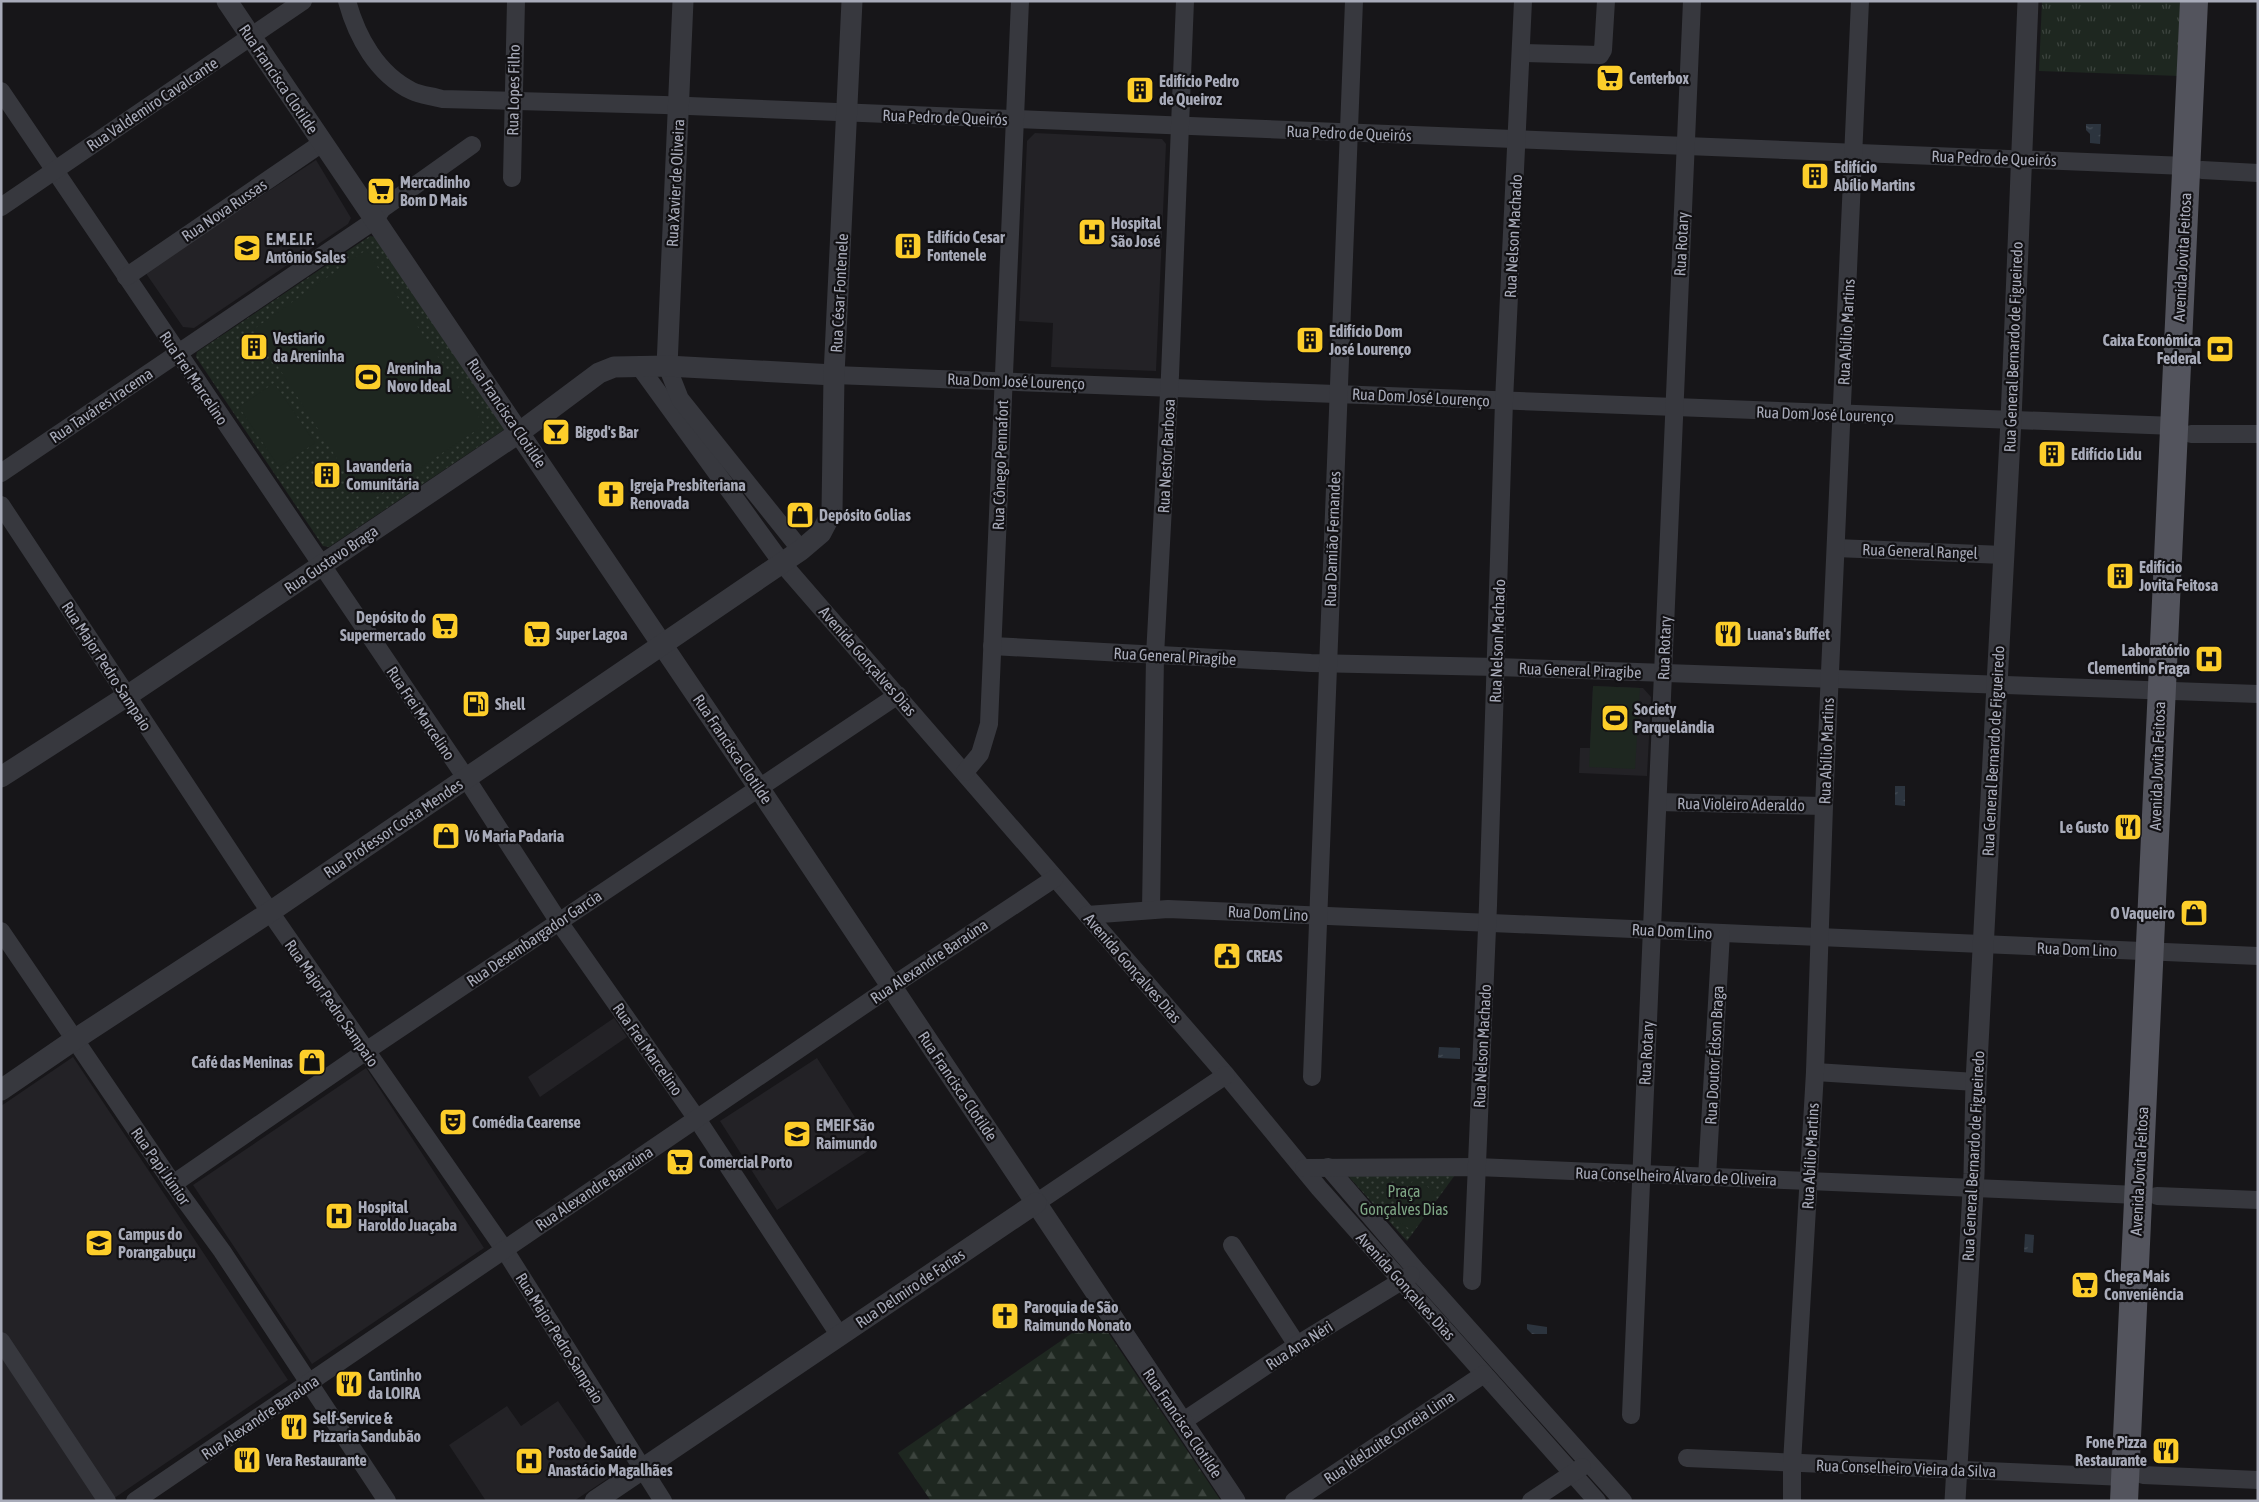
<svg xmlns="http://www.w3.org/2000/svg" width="2259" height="1502" font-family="'Asap Condensed',sans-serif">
	<defs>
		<pattern id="grass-tufts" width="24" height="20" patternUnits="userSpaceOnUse" patternTransform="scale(1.25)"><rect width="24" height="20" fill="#1e2720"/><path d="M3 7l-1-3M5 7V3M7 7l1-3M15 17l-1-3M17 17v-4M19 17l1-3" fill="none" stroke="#3c443e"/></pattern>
		<pattern id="forest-firs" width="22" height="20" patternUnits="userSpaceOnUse" patternTransform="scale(1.25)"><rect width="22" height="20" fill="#1e2720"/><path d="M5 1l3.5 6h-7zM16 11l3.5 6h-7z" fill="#3c443e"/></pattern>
		<pattern id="park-dots" width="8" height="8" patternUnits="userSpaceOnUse" patternTransform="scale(1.25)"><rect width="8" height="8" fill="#1e2720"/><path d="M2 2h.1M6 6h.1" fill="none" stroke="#3c443e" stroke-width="1.8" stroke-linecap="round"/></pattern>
		<pattern id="water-ripples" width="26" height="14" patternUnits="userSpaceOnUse" patternTransform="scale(1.25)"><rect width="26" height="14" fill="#2c343e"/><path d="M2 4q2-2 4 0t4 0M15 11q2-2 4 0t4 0" fill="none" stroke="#484f58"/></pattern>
	</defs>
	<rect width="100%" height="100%" fill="#171619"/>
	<g fill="#232226">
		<path d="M1035 133 1162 139 1166 144 1156 371 1051 367 1053 323 1019 321 1027 141Z"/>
		<path d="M316 160 351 218 348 224 194 328 183 327 145 272Z"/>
		<path d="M1593 686 1643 688 1651 697 1647 776 1579 773 1580 748H1590Z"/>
		<path d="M614 1018 627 1037 540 1097 528 1077Z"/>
		<path d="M73 1057 288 1380 110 1501H1V1106Z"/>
		<path d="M817 1058 874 1147 777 1210 720 1121Z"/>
		<path d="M366 1068 484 1248 312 1364 193 1185Z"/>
		<path d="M558 1401 610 1477 574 1501H486L449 1445 507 1406 521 1426Z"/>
	</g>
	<path fill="url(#grass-tufts)" d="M2042 1H2183L2180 76 2039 71Z"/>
	<path fill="url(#forest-firs)" d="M1097 1316 1221 1501H931L898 1453Z"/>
	<g fill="url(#park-dots)">
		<path d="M370 236 375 237 505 429 329 547 323 546 196 357 197 352Z"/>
		<path d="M1352 1171 1455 1175 1407 1241 1349 1177Z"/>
	</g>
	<g fill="#1e2720">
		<path d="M366 250 484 425 366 504 254 329Z"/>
		<path d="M274 383 315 443 279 467 239 407Z"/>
		<path d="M1593 686 1640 688 1635 769 1589 767Z"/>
		<path d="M1415 1178 1436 1193 1411 1230 1389 1215Z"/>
	</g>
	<g fill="url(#water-ripples)">
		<path d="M2086 124H2101L2100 144 2090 143V134L2086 130Z"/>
		<path d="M1895 786H1905V806L1895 805Z"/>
		<path d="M1439 1047 1460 1048V1059L1438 1058Z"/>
		<path d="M2025 1234 2034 1235 2033 1253 2024 1252Z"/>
		<path d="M1527 1324 1547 1327V1334H1532L1527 1329Z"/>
	</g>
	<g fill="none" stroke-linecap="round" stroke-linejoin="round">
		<g stroke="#37383e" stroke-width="18">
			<path d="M347 1C357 37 377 74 412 91 420 95 432 96 442 99L664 105 2186 166"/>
			<path d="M1521 53 1600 55 1603 50 1606 1"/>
			<path d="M1 91 466 778 559 922 697 1119 840 1336"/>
			<path d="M2202 170 2258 173"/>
			<path d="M512 178 516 1"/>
			<path d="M1 207 303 1"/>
			<path d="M126 277 322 143"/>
			<path d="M639 366 782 563 1226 1075 1319 1188 1597 1501"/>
			<path d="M667 366 680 399 801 550"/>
			<path d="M834 375 2175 426"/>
			<path d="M2191 434H2258"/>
			<path d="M1 473 375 220 382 209 472 145"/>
			<path d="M1 505 270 912 504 1249 663 1501"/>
			<path d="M1836 548 2003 555"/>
			<path d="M992 646 1311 663 1497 667 2258 694"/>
			<path d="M965 772 980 754 989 724 1020 1"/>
			<path d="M1658 802 1824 806"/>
			<path d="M1151 910 1155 656 1170 375 1185 1"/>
			<path d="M1087 915 1168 909 2258 956"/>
			<path d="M1 931 173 1184 222 1251 387 1501"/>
			<path d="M1815 1072 1976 1082"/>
			<path d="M1312 1077 1354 1"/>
			<path d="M1328 1167 1417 1271 1623 1501"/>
			<path d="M1304 1168 1476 1167 2138 1195"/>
			<path d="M1707 1177 1721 933"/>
			<path d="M173 1184 366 1051 898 695"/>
			<path d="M2157 1196 2258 1200"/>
			<path d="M1036 1203 1226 1075"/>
			<path d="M1232 1245 1297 1345"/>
			<path d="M1472 1281 1488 905 1504 401 1523 1"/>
			<path d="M1 1341 107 1501"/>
			<path d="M1631 1415 1692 1"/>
			<path d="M1182 1422 1297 1345 1411 1275"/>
			<path d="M1687 1458 2125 1477"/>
			<path d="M2143 1475 2258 1480"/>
			<path d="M135 1501 883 992 1055 878"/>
			<path d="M1294 1501 1484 1374"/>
			<path d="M1531 1501 1582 1467"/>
			<path d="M1792 1501V1463L1815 1072 1824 806 1860 1"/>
		</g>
		<g stroke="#37383e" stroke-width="21">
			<path d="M227 1 759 788 1235 1501"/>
			<path d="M667 366 683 1"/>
			<path d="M1 777 127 696 520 432 599 373 614 367 667 366 834 375"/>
			<path d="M1 1090 74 1040 270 912 801 550 821 533 832 512 834 375 852 1"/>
			<path d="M595 1501 1036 1203"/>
			<path d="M1955 1501 1974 1174 1976 1082 2011 420 2028 1"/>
		</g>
		<path stroke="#53545d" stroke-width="28" d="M2124 1501 2194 1"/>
	</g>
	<defs>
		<symbol id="supermarket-square" viewBox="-11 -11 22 22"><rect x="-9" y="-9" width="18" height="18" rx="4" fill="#fdce2a" stroke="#121114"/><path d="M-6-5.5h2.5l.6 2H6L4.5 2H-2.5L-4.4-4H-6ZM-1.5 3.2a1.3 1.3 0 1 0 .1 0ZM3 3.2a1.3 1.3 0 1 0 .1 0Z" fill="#111"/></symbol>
		<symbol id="building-square" viewBox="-11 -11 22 22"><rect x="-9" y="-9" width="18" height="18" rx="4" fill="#fdce2a" stroke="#121114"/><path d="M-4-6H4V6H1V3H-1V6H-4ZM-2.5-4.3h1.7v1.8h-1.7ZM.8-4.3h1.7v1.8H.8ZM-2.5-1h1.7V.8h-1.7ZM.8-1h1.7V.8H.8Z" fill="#111"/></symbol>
		<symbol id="hospital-square" viewBox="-11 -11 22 22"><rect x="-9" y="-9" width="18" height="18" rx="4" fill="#fdce2a" stroke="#121114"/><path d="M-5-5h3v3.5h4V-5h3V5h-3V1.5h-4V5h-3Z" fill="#111"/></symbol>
		<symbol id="school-square" viewBox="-11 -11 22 22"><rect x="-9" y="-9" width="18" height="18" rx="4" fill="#fdce2a" stroke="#121114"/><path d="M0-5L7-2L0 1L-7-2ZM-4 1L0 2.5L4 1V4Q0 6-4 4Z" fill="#111"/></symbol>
		<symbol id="bank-square" viewBox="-11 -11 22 22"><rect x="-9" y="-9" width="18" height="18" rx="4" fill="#fdce2a" stroke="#121114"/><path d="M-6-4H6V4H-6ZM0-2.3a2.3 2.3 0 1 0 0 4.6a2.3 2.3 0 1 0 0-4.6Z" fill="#111"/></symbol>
		<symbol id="stadium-square" viewBox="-11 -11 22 22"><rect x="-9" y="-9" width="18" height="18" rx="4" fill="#fdce2a" stroke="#121114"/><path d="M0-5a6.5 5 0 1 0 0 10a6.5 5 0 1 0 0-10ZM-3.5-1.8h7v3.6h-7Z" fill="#111"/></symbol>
		<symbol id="bar-square" viewBox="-11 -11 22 22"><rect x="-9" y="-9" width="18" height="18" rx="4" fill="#fdce2a" stroke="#121114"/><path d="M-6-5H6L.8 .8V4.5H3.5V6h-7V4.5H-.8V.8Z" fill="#111"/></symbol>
		<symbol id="church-square" viewBox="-11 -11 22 22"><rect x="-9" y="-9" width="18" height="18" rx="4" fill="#fdce2a" stroke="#121114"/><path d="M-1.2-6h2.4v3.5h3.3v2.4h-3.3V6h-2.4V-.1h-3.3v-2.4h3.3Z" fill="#111"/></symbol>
		<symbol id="shop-square" viewBox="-11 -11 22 22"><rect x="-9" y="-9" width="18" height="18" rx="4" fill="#fdce2a" stroke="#121114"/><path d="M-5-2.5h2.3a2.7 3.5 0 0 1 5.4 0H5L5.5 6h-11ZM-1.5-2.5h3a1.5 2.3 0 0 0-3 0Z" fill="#111"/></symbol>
		<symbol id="restaurant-square" viewBox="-11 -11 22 22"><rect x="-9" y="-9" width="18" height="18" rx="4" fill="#fdce2a" stroke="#121114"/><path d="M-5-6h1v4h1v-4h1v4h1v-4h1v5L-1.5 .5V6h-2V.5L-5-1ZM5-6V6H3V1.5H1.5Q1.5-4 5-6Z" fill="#111"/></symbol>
		<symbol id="fuel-square" viewBox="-11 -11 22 22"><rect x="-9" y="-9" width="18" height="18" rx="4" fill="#fdce2a" stroke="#121114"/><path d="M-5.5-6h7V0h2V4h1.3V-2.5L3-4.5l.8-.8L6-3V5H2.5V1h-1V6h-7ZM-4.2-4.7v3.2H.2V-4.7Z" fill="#111"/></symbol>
		<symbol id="civic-square" viewBox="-11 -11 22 22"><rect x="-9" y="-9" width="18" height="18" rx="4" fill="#fdce2a" stroke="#121114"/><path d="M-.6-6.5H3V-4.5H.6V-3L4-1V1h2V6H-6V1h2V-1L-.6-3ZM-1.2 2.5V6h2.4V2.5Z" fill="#111"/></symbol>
		<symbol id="theatre-square" viewBox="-11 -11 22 22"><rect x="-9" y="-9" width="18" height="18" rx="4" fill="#fdce2a" stroke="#121114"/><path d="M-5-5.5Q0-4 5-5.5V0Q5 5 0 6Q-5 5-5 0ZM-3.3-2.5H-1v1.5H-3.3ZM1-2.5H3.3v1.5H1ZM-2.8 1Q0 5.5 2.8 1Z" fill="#111"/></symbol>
		<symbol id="university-square" viewBox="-11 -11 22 22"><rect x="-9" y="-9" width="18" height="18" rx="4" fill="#fdce2a" stroke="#121114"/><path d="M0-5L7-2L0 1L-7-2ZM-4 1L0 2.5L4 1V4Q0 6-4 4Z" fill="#111"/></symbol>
	</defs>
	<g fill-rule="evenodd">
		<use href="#supermarket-square" x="1594" y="62" width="32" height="32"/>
		<use href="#building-square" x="1124" y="74" width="32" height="32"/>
		<use href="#building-square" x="1799" y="160" width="32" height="32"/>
		<use href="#supermarket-square" x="365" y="175" width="32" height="32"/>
		<use href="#hospital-square" x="1076" y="216" width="32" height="32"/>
		<use href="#building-square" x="892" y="230" width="32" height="32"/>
		<use href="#school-square" x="231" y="232" width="32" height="32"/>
		<use href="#building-square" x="1294" y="324" width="32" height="32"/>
		<use href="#building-square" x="238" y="331" width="32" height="32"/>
		<use href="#bank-square" x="2204" y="333" width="32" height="32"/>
		<use href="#stadium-square" x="352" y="361" width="32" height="32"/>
		<use href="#bar-square" x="540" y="416" width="32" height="32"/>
		<use href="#building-square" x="2036" y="438" width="32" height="32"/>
		<use href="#building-square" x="311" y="459" width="32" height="32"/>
		<use href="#church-square" x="595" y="478" width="32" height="32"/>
		<use href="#shop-square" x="784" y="499" width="32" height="32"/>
		<use href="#building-square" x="2104" y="560" width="32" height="32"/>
		<use href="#supermarket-square" x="429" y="610" width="32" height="32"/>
		<use href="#supermarket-square" x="521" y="618" width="32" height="32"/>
		<use href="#restaurant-square" x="1712" y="618" width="32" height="32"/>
		<use href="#hospital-square" x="2193" y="643" width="32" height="32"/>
		<use href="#fuel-square" x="460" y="688" width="32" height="32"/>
		<use href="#stadium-square" x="1599" y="702" width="32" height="32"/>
		<use href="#restaurant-square" x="2112" y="811" width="32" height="32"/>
		<use href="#shop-square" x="430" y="820" width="32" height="32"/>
		<use href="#shop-square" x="2178" y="897" width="32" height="32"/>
		<use href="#civic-square" x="1211" y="940" width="32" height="32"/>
		<use href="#shop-square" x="296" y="1046" width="32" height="32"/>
		<use href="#theatre-square" x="437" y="1106" width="32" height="32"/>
		<use href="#school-square" x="781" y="1118" width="32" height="32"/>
		<use href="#supermarket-square" x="664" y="1146" width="32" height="32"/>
		<use href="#hospital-square" x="323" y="1200" width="32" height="32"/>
		<use href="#university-square" x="83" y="1227" width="32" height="32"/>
		<use href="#supermarket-square" x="2069" y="1269" width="32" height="32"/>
		<use href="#church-square" x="989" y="1300" width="32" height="32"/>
		<use href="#restaurant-square" x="333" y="1368" width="32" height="32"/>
		<use href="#restaurant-square" x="278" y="1411" width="32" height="32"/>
		<use href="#restaurant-square" x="2150" y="1435" width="32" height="32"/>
		<use href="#restaurant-square" x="231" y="1444" width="32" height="32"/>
		<use href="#hospital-square" x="513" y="1445" width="32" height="32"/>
	</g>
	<g text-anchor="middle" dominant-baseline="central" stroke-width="4.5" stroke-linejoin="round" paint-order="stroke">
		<g font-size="16" font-weight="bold" fill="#a8abb9" stroke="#121114" text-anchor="start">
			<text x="1629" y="78">Centerbox</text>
			<text x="1159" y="81">Edifício Pedro<tspan x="1159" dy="18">de Queiroz</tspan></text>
			<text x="1834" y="167">Edifício<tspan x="1834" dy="18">Abílio Martins</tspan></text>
			<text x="400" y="182">Mercadinho<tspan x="400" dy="18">Bom D Mais</tspan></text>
			<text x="1111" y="223">Hospital<tspan x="1111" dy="18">São José</tspan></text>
			<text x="927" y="237">Edifício Cesar<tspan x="927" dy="18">Fontenele</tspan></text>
			<text x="266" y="239">E.M.E.I.F.<tspan x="266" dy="18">Antônio Sales</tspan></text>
			<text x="1329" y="331">Edifício Dom<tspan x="1329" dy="18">José Lourenço</tspan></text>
			<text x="273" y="338">Vestiario<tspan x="273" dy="18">da Areninha</tspan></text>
			<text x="2201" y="340" text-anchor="end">Caixa Econômica<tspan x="2201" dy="18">Federal</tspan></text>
			<text x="387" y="368">Areninha<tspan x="387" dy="18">Novo Ideal</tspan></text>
			<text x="575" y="432">Bigod's Bar</text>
			<text x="2071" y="454">Edifício Lidu</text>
			<text x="346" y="466">Lavanderia<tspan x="346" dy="18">Comunitária</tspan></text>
			<text x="630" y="485">Igreja Presbiteriana<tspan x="630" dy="18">Renovada</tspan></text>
			<text x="819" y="515">Depósito Golias</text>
			<text x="2139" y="567">Edifício<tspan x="2139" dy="18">Jovita Feitosa</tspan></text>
			<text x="426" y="617" text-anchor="end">Depósito do<tspan x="426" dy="18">Supermercado</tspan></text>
			<text x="556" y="634">Super Lagoa</text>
			<text x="1747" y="634">Luana's Buffet</text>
			<text x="2190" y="650" text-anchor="end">Laboratório<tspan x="2190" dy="18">Clementino Fraga</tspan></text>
			<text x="495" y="704">Shell</text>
			<text x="1634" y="709">Society<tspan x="1634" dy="18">Parquelândia</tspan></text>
			<text x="2109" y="827" text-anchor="end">Le Gusto</text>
			<text x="465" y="836">Vó Maria Padaria</text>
			<text x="2175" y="913" text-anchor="end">O Vaqueiro</text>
			<text x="1246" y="956">CREAS</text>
			<text x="293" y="1062" text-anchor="end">Café das Meninas</text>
			<text x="472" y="1122">Comédia Cearense</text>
			<text x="816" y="1125">EMEIF São<tspan x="816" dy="18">Raimundo</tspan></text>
			<text x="699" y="1162">Comercial Porto</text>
			<text x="358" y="1207">Hospital<tspan x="358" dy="18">Haroldo Juaçaba</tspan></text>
			<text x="118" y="1234">Campus do<tspan x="118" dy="18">Porangabuçu</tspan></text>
			<text x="2104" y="1276">Chega Mais<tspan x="2104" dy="18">Conveniência</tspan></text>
			<text x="1024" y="1307">Paroquia de São<tspan x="1024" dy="18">Raimundo Nonato</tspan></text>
			<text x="368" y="1375">Cantinho<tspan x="368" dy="18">da LOIRA</tspan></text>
			<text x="313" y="1418">Self-Service &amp;<tspan x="313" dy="18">Pizzaria Sandubão</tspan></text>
			<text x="2147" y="1442" text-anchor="end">Fone Pizza<tspan x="2147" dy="18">Restaurante</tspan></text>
			<text x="548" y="1452">Posto de Saúde<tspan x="548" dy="18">Anastácio Magalhães</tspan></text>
			<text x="266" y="1460">Vera Restaurante</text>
		</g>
		<g font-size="16" fill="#a8abb9" stroke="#121114">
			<text transform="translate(279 79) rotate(56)">Rua Francisca Clotilde</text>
			<text transform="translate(513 90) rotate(-89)">Rua Lopes Filho</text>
			<text transform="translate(152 104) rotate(-34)">Rua Valdemiro Cavalcante</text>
			<text transform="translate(945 117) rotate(2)">Rua Pedro de Queirós</text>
			<text transform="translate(1349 133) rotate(2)">Rua Pedro de Queirós</text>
			<text transform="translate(1994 158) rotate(2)">Rua Pedro de Queirós</text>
			<text transform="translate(675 183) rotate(-87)">Rua Xavier de Oliveira</text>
			<text transform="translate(224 210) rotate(-34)">Rua Nova Russas</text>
			<text transform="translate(1513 236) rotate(-87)">Rua Nelson Machado</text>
			<text transform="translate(1681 244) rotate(-87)">Rua Rotary</text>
			<text transform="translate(2182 257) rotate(-87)">Avenida Jovita Feitosa</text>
			<text transform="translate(839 293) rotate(-87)">Rua César Fontenele</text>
			<text transform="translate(1846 332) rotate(-87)">Rua Abílio Martins</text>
			<text transform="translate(2013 347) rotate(-88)">Rua General Bernardo de Figueiredo</text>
			<text transform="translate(194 378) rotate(56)">Rua Frei Marcelino</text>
			<text transform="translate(1016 381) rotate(2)">Rua Dom José Lourenço</text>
			<text transform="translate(1421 397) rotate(3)">Rua Dom José Lourenço</text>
			<text transform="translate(101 405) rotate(-34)">Rua Taváres Iracema</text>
			<text transform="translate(507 413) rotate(56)">Rua Francisca Clotilde</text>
			<text transform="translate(1825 414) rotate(2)">Rua Dom José Lourenço</text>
			<text transform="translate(1166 456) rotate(-87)">Rua Nestor Barbosa</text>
			<text transform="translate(1000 465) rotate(-88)">Rua Cônego Pennafort</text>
			<text transform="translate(1332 539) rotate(-88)">Rua Damião Fernandes</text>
			<text transform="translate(1920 551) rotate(2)">Rua General Rangel</text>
			<text transform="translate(331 559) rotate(-34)">Rua Gustavo Braga</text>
			<text transform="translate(1497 641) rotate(-88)">Rua Nelson Machado</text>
			<text transform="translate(1664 648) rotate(-88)">Rua Rotary</text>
			<text transform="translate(1175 656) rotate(3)">Rua General Piragibe</text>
			<text transform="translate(868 661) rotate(49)">Avenida Gonçalves Dias</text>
			<text transform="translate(107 666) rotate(57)">Rua Major Pedro Sampaio</text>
			<text transform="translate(1580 670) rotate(2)">Rua General Piragibe</text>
			<text transform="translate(421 713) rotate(56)">Rua Frei Marcelino</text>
			<text transform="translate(733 749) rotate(56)">Rua Francisca Clotilde</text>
			<text transform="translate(1826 751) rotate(-88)">Rua Abílio Martins</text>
			<text transform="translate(1993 751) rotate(-87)">Rua General Bernardo de Figueiredo</text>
			<text transform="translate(2157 766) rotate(-88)">Avenida Jovita Feitosa</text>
			<text transform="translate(1741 804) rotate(1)">Rua Violeiro Aderaldo</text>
			<text transform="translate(393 828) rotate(-34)">Rua Professor Costa Mendes</text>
			<text transform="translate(1268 913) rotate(3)">Rua Dom Lino</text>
			<text transform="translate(1672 931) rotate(3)">Rua Dom Lino</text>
			<text transform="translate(534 938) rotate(-34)">Rua Desembargador Garcia</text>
			<text transform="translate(2077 949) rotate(2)">Rua Dom Lino</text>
			<text transform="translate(929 961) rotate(-34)">Rua Alexandre Baraúna</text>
			<text transform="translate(1133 968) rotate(49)">Avenida Gonçalves Dias</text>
			<text transform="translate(332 1003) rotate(55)">Rua Major Pedro Sampaio</text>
			<text transform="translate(1482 1046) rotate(-87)">Rua Nelson Machado</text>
			<text transform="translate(648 1049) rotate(55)">Rua Frei Marcelino</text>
			<text transform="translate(1646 1053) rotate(-87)">Rua Rotary</text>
			<text transform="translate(1714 1055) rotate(-87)">Rua Doutor Édson Braga</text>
			<text transform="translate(958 1086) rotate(56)">Rua Francisca Clotilde</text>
			<text transform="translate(1810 1156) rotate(-87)">Rua Abílio Martins</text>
			<text transform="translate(1973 1156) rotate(-87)">Rua General Bernardo de Figueiredo</text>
			<text transform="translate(161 1166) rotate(55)">Rua Papi Júnior</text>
			<text transform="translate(2139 1171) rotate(-87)">Avenida Jovita Feitosa</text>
			<text transform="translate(1676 1176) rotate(2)">Rua Conselheiro Álvaro de Oliveira</text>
			<text transform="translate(594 1188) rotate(-34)">Rua Alexandre Baraúna</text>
			<text transform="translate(1406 1286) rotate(48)">Avenida Gonçalves Dias</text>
			<text transform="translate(910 1288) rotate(-34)">Rua Delmiro de Farias</text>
			<text transform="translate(560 1338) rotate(58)">Rua Major Pedro Sampaio</text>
			<text transform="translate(1299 1345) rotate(-33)">Rua Ana Néri</text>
			<text transform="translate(260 1417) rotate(-34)">Rua Alexandre Baraúna</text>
			<text transform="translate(1183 1423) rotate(56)">Rua Francisca Clotilde</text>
			<text transform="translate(1389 1437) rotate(-34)">Rua Idelzuite Correia Lima</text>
			<text transform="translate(1906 1468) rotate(2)">Rua Conselheiro Vieira da Silva</text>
		</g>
		<g font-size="16" fill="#7ea685" stroke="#121114">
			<text x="1404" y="1191">Praça<tspan x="1404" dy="18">Gonçalves Dias</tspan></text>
		</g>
	</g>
	<rect width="2259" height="1502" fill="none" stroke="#a8abb9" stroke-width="5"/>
</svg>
